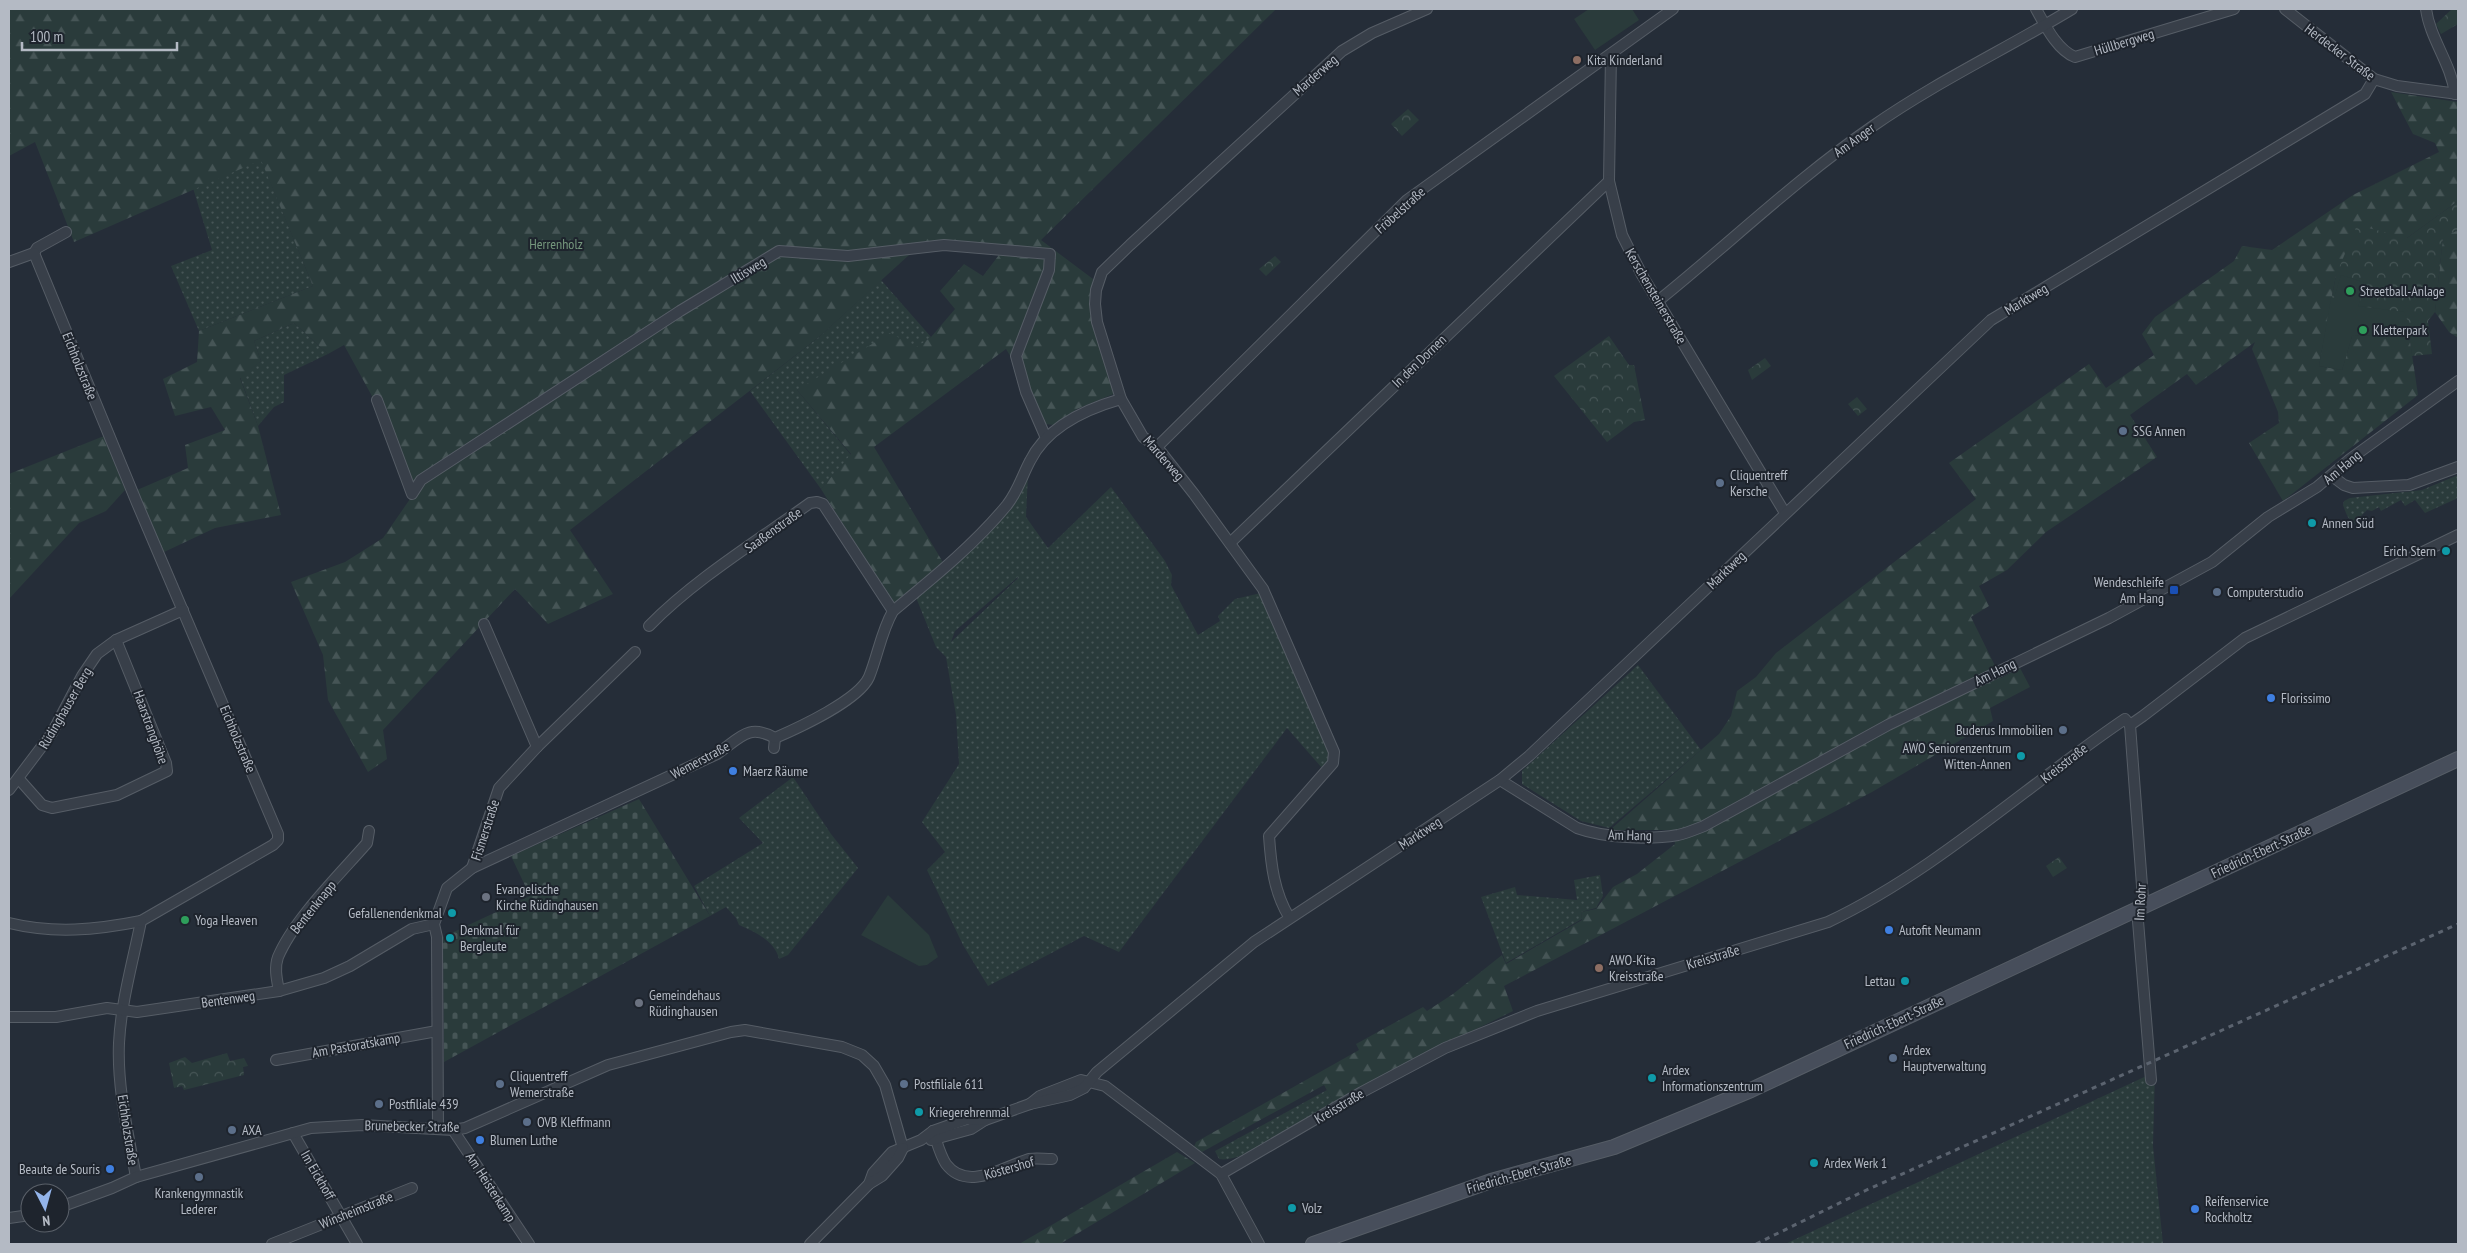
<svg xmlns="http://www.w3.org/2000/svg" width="2467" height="1253" font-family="'PT Sans Narrow',sans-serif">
	<defs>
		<pattern id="grass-dots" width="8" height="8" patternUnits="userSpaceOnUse" patternTransform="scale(1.25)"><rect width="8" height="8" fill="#2a3b3b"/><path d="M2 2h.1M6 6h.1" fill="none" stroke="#465556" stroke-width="1.8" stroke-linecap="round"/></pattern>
		<pattern id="forest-firs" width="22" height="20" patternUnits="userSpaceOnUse" patternTransform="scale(1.25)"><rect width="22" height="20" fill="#2a3b3b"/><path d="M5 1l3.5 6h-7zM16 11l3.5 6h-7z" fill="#465556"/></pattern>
		<pattern id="cemetery-stones" width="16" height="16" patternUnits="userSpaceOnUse" patternTransform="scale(1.25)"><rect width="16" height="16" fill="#2a3b3b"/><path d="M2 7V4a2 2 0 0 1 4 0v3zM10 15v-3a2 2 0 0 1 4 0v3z" fill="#465556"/></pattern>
		<pattern id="park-crowns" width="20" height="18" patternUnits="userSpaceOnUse" patternTransform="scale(1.25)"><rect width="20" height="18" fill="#2a3b3b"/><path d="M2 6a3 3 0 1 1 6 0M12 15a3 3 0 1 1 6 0" fill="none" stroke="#465556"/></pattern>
	</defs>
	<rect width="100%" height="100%" fill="#252d38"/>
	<g fill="url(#grass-dots)" fill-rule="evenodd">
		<path d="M261 159 313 286 199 331 171 266 212 250 193 188Z"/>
		<path d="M881 280 931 337 917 348 797 390 851 455 821 489 750 391 819 337Z"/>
		<path d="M294 323 328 354 284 375V402L274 407 258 426 240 377 261 361 254 341Z"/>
		<path d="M1028 473 1026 517 1048 548 1111 487 1165 561 1172 575 1171 585 1198 635 1220 621 1218 616 1235 599 1261 593 1330 750 1331 759 1322 768 1287 728 1119 952 1084 936 988 986 963 945 927 870 945 852 922 822 959 764 956 715 946 657 936 647 915 595 970 549ZM1018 577V578L951 642 955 631Z"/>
		<path d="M2458 475V498L2425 513 2415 500 2405 506 2401 500 2381 511 2379 507 2372 511 2367 510 2361 516 2358 524C2349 524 2346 513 2343 505L2344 501 2350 498 2422 490Z"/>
		<path d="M1638 665 1701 750 1609 828 1581 821 1522 784V771Z"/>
		<path d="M793 777 831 834 858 868 788 955 779 959C775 941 755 932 739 925L736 918 726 907 710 916 694 886 763 843 739 818Z"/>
		<path d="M1600 875 1603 896 1596 908 1581 912 1582 919 1506 963 1481 897 1515 887 1517 895 1577 900 1574 880Z"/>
		<path d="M2155 1072 2153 1146 2163 1244H1785Z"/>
		<path d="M1327 1090 1334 1103C1309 1118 1245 1164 1219 1159L1215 1151Z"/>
	</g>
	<g fill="url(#forest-firs)">
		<path d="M9 9H1276L1041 240 1093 279 1091 302 1116 393 1077 409 1054 425 1045 424 1031 390 1006 349 874 447 944 564 894 606 821 489 851 454 797 390 890 333 917 347 931 337 955 309 940 291 964 264 983 276 1005 247 920 245 819 337 570 530 613 594 548 624 515 589 383 730 387 759 368 772 328 700 323 655 291 582 345 562 383 538 410 499 401 468 386 439 373 398 344 345 328 354 294 323 254 341 261 361 240 378 258 426 281 515 215 528 162 553 137 490 188 468 185 445 225 430 211 407 175 416 163 379 197 362 199 331 313 286 261 160 74 242 35 142 9 156Z"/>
		<path d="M2391 92 2458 102V201L2407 238 2336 275 2319 366 2342 370 2352 336 2394 334 2410 341 2418 395 2283 501 2249 443 2279 423 2278 412 2252 349 2255 342 2196 385 2187 374 2130 415 2157 457 2046 532 2007 570 1979 586 1989 606 1971 617 2001 678 2020 668 2030 687 1990 708 1993 721 1872 792 1504 986 1513 1011 1442 1046 1334 1103 1324 1085 1202 1152 1194 1147 1196 1142 1359 1050 1356 1044 1423 1007 1427 1011 1453 994 1502 955 1506 964 1582 920 1581 912 1596 909 1613 887 1637 874 1675 844 1673 830H1610L1719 734 1731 716 1737 691 1756 677 1776 653 1976 499 1949 463 2089 364 2106 388 2154 355 2142 334 2155 317 2234 261 2242 246 2272 250 2353 195 2439 152 2435 143 2413 134Z"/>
		<path d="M2458 230V338L2449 332 2435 312 2443 237Z"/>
		<path d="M104 436 125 490 106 511 79 523 9 599V474Z"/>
		<path d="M1177 1152 1195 1163 1060 1244H1019Z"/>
	</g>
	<path fill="url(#cemetery-stones)" d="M639 799 710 916 444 1062 443 937 530 896 511 856Z"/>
	<g fill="url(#park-crowns)">
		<path d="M2452 9H2458V24L2441 34 2436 24Z"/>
		<path d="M1408 109 1419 120 1402 136 1391 124Z"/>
		<path d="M2458 201V230L2443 238 2435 312 2428 321 2432 354 2412 356 2410 341 2394 334 2352 336 2342 370 2319 366 2336 275 2357 225 2407 238Z"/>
		<path d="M1275 256 1281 262 1266 276 1259 269Z"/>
		<path d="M1609 336 1629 365H1634L1645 420 1634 422 1607 442 1554 376Z"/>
		<path d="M1765 358 1771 366 1752 380 1748 370Z"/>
		<path d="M1857 397 1867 409 1858 416 1848 404Z"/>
		<path d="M2059 857 2067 868 2053 877 2046 866Z"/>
		<path d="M227 1053 230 1061 244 1058 248 1066 243 1067 244 1075 184 1090 182 1086 174 1088 169 1063 185 1057 192 1063Z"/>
	</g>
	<g fill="#2a3b3b">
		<path d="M1589 9H1632L1639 20 1595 50 1574 19Z"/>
		<path d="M2341 275 2366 283 2358 306 2404 312 2410 326 2394 334 2352 336 2342 370 2319 366 2331 298H2334Z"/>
		<path d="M888 895 929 935 938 957 927 965 919 966 861 935Z"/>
	</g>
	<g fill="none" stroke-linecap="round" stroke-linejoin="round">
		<defs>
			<g id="street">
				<path d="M2036 9C2045 25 2057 50 2075 57L2234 9"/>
				<path d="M2285 9 2374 79 2397 86 2458 94"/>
				<path d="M2426 9C2430 39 2451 63 2455 94"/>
				<path d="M1611 54 1609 181 1622 235 1642 275 1785 513"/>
				<path d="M34 253 37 248 66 232"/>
				<path d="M9 262 34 253 137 503 278 834V840L273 845 141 921C133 961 121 1002 119 1043 117 1087 128 1133 136 1177"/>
				<path d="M1658 301C1730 243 1796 179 1873 126 1936 82 2006 49 2072 9"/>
				<path d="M377 400 412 494 421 480 490 435 680 311 779 251 848 256 944 245 1050 254 1049 270 1016 356 1026 392 1046 438"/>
				<path d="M1157 447 1407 200 1673 9"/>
				<path d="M2332 476 2344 485 2353 488 2409 485 2458 467"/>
				<path d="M1230 543 1609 181"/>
				<path d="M649 626C694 580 757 541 810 503L817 502 823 504 893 611"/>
				<path d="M2130 725 2143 899 2138 921 2151 1080"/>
				<path d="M537 747 635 652"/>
				<path d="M774 748 775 738"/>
				<path d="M19 779 42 805 52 808 117 795 167 771 166 763 116 640"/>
				<path d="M1500 780 1577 828C1605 838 1649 840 1678 835 1687 833 1696 829 1704 826L1888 725 2109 618 2212 562 2268 517 2317 487 2350 459 2458 381"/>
				<path d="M9 790 52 733 82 676 97 654 116 640 183 610"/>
				<path d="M472 868 499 788 537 747 484 624"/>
				<path d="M1289 917C1274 892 1271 865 1269 836L1333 763 1334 752 1263 589 1194 494 1157 447 1143 437 1121 399 1097 322 1095 304 1096 290 1102 272 1130 245 1342 51 1372 33 1427 9"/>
				<path d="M9 923C54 934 96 930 141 921"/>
				<path d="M279 991C277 980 274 968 278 957 294 919 340 874 367 843L369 831"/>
				<path d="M9 1017H56L107 1008 137 1012 279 991 324 978 350 966 412 929 434 924"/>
				<path d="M276 1060 437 1031"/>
				<path d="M1030 1104 1040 1096 1081 1080 1105 1086 1221 1174 1259 1244"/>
				<path d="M438 1129 437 937 434 924 447 888 472 868 717 754C740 738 748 723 775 738 798 728 859 700 869 677 878 655 881 632 893 611 933 578 974 545 1007 505 1018 491 1022 476 1030 461 1047 426 1086 409 1121 399"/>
				<path d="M453 1130 529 1244"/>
				<path d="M933 1131C937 1142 940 1155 946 1164 967 1192 1003 1167 1029 1159 1036 1158 1044 1159 1052 1159"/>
				<path d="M293 1133 357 1244"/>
				<path d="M931 1140 971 1129 985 1120"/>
				<path d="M1221 1174 1362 1092 1445 1048 1537 1011 1828 922C1936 871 2027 785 2125 719L2130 725 2143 716 2245 638 2458 535"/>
				<path d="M869 1184 873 1173 892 1152 921 1140 933 1131 967 1119 985 1120 1030 1104 1070 1095 1084 1088 1097 1072 1254 942 1500 780 1529 756 1991 320 2365 94 2374 79"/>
				<path d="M60 1207 112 1188 136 1177 311 1128 362 1125 453 1130 465 1128 608 1065 731 1032 745 1030 842 1047 862 1055 874 1066 885 1085 903 1148"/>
				<path d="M9 1218 30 1215"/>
				<path d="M272 1244 412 1188"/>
				<path d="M810 1244 869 1184 882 1176 898 1158 903 1148"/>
			</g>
			<path id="secondary" d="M1313 1244 1491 1181 1614 1147 1751 1090 2458 759"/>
		</defs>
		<use href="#street" stroke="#565d66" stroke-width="12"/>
		<use href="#secondary" stroke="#565d66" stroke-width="16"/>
		<use href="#street" stroke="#383f49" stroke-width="10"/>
		<use href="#secondary" stroke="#474e5b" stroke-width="14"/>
		<path stroke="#5b636f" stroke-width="3" stroke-dasharray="5 5" stroke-linecap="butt" d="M1756 1244 1860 1193 2458 924"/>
	</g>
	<g fill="#8d6e63" stroke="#1e242d" stroke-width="2">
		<circle cx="1577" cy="60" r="5"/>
		<circle cx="1599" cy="968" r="5"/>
	</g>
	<g fill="#2e9e5b" stroke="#1e242d" stroke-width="2">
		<circle cx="2350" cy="291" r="5"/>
		<circle cx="2363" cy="330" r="5"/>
		<circle cx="185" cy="920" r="5"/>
	</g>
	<g fill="#5c6f8a" stroke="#1e242d" stroke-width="2">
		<circle cx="2123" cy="431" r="5"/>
		<circle cx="1720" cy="483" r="5"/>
		<circle cx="2217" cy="592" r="5"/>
		<circle cx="2063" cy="730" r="5"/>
		<circle cx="1893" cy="1058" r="5"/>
		<circle cx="500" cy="1084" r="5"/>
		<circle cx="904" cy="1084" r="5"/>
		<circle cx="379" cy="1104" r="5"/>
		<circle cx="527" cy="1122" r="5"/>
		<circle cx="232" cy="1130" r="5"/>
		<circle cx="199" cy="1177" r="5"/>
	</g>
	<g fill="#0f9aa8" stroke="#1e242d" stroke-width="2">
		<circle cx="2312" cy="523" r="5"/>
		<circle cx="2446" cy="551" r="5"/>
		<circle cx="2021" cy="756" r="5"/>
		<circle cx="452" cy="913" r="5"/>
		<circle cx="450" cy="938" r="5"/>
		<circle cx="1905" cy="981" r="5"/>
		<circle cx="1652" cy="1078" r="5"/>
		<circle cx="919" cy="1112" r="5"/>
		<circle cx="1814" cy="1163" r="5"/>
		<circle cx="1292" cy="1208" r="5"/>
	</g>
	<rect fill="#1a4fb4" stroke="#1e242d" stroke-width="2" x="2169" y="585" width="10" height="10" rx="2.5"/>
	<g fill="#3f7fe0" stroke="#1e242d" stroke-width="2">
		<circle cx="2271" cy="698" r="5"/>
		<circle cx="733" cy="771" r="5"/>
		<circle cx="1889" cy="930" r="5"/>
		<circle cx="480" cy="1140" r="5"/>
		<circle cx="110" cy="1169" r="5"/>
		<circle cx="2195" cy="1209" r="5"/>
	</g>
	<g fill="#6b7280" stroke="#1e242d" stroke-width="2">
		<circle cx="486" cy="897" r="5"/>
		<circle cx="639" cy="1003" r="5"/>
	</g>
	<g text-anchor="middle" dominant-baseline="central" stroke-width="4" stroke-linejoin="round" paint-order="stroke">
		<g font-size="14" fill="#b4bac4" stroke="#1e242d">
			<text transform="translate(2124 42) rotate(-17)">Hüllbergweg</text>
			<text transform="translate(2340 52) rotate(37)">Herdecker Straße</text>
			<text transform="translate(1315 75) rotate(-41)">Marderweg</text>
			<text transform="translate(1854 140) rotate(-36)">Am Anger</text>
			<text transform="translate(1400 210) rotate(-42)">Fröbelstraße</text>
			<text transform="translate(748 270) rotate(-31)">Iltisweg</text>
			<text transform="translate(1656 296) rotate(60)">Kerschensteinerstraße</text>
			<text transform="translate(2026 299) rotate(-31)">Marktweg</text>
			<text transform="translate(1419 361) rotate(-44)">In den Dornen</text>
			<text transform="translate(80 366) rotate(68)">Eichholzstraße</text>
			<text transform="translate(1164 458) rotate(49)">Marderweg</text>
			<text transform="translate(2342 467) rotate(-40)">Am Hang</text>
			<text transform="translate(773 530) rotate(-36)">Saaßenstraße</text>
			<text transform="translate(1726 570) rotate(-44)">Marktweg</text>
			<text transform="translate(1995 672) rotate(-26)">Am Hang</text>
			<text transform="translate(65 708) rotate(-60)">Rüdinghauser Berg</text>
			<text transform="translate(151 727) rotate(70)">Haarstranghöhe</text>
			<text transform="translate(238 739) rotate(67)">Eichholzstraße</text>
			<text transform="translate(700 760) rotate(-28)">Wemerstraße</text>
			<text transform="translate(2064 763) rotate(-38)">Kreisstraße</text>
			<text transform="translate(485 830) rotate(-72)">Fismerstraße</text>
			<text transform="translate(1420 833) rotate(-33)">Marktweg</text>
			<text transform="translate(1630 835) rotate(1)">Am Hang</text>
			<text transform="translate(2261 851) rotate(-25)">Friedrich-Ebert-Straße</text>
			<text transform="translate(2140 902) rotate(-87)">Im Rohr</text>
			<text transform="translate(313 907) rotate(-51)">Bentenknapp</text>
			<text transform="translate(1713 957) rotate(-17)">Kreisstraße</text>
			<text transform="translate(228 999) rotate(-8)">Bentenweg</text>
			<text transform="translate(1894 1022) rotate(-25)">Friedrich-Ebert-Straße</text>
			<text transform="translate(356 1045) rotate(-10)">Am Pastoratskamp</text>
			<text transform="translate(1339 1106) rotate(-31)">Kreisstraße</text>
			<text transform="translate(412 1126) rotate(1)">Brunebecker Straße</text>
			<text transform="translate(128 1130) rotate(81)">Eichholzstraße</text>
			<text transform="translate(1009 1168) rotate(-16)">Köstershof</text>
			<text transform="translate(1519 1174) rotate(-16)">Friedrich-Ebert-Straße</text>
			<text transform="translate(318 1175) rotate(60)">Im Eickhoff</text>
			<text transform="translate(491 1187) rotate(57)">Am Heisterkamp</text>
			<text transform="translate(356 1210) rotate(-22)">Winsheimstraße</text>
		</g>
		<g font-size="14" fill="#b4bac4" stroke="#1e242d" text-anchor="start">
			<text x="1587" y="60">Kita Kinderland</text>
			<text x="2360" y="291">Streetball-Anlage</text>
			<text x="2373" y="330">Kletterpark</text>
			<text x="2133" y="431">SSG Annen</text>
			<text x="1730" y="475">Cliquentreff<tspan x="1730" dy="16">Kersche</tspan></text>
			<text x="2322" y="523">Annen Süd</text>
			<text x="2436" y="551" text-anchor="end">Erich Stern</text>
			<text x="2164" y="582" text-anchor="end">Wendeschleife<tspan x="2164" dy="16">Am Hang</tspan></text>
			<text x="2227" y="592">Computerstudio</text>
			<text x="2281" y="698">Florissimo</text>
			<text x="2053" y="730" text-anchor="end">Buderus Immobilien</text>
			<text x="2011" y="748" text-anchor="end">AWO Seniorenzentrum<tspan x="2011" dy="16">Witten-Annen</tspan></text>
			<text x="743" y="771">Maerz Räume</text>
			<text x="496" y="889">Evangelische<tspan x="496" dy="16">Kirche Rüdinghausen</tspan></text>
			<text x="442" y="913" text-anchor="end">Gefallenendenkmal</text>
			<text x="195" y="920">Yoga Heaven</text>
			<text x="460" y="930">Denkmal für<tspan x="460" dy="16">Bergleute</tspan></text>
			<text x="1899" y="930">Autofit Neumann</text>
			<text x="1609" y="960">AWO-Kita<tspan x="1609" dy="16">Kreisstraße</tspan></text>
			<text x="1895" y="981" text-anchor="end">Lettau</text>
			<text x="649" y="995">Gemeindehaus<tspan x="649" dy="16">Rüdinghausen</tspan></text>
			<text x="1903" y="1050">Ardex<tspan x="1903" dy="16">Hauptverwaltung</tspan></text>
			<text x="1662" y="1070">Ardex<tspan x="1662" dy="16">Informationszentrum</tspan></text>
			<text x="510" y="1076">Cliquentreff<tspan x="510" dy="16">Wemerstraße</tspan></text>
			<text x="914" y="1084">Postfiliale 611</text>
			<text x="389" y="1104">Postfiliale 439</text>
			<text x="929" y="1112">Kriegerehrenmal</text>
			<text x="537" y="1122">OVB Kleffmann</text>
			<text x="242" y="1130">AXA</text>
			<text x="490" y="1140">Blumen Luthe</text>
			<text x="1824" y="1163">Ardex Werk 1</text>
			<text x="100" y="1169" text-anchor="end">Beaute de Souris</text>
			<text x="199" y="1193" text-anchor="middle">Krankengymnastik<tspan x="199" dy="16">Lederer</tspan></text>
			<text x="2205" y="1201">Reifenservice<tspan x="2205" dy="16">Rockholtz</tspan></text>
			<text x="1302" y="1208">Volz</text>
		</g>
		<g font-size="14" fill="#75977d" stroke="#1e242d">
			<text x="556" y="244">Herrenholz</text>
		</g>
	</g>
	<rect width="2467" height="1253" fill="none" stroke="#b4bac4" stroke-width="20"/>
	<g transform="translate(45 1208) rotate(174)"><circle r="24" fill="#1e242d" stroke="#5a6069"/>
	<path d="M0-4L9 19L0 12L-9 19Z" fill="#93b4ea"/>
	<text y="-8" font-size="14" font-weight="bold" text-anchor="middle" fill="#b4bac4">N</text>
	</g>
	<path d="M22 42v8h155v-8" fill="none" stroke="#b4bac4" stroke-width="2.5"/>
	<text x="30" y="42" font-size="15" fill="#b4bac4" stroke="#1e242d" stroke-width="4" paint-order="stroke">100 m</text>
</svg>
